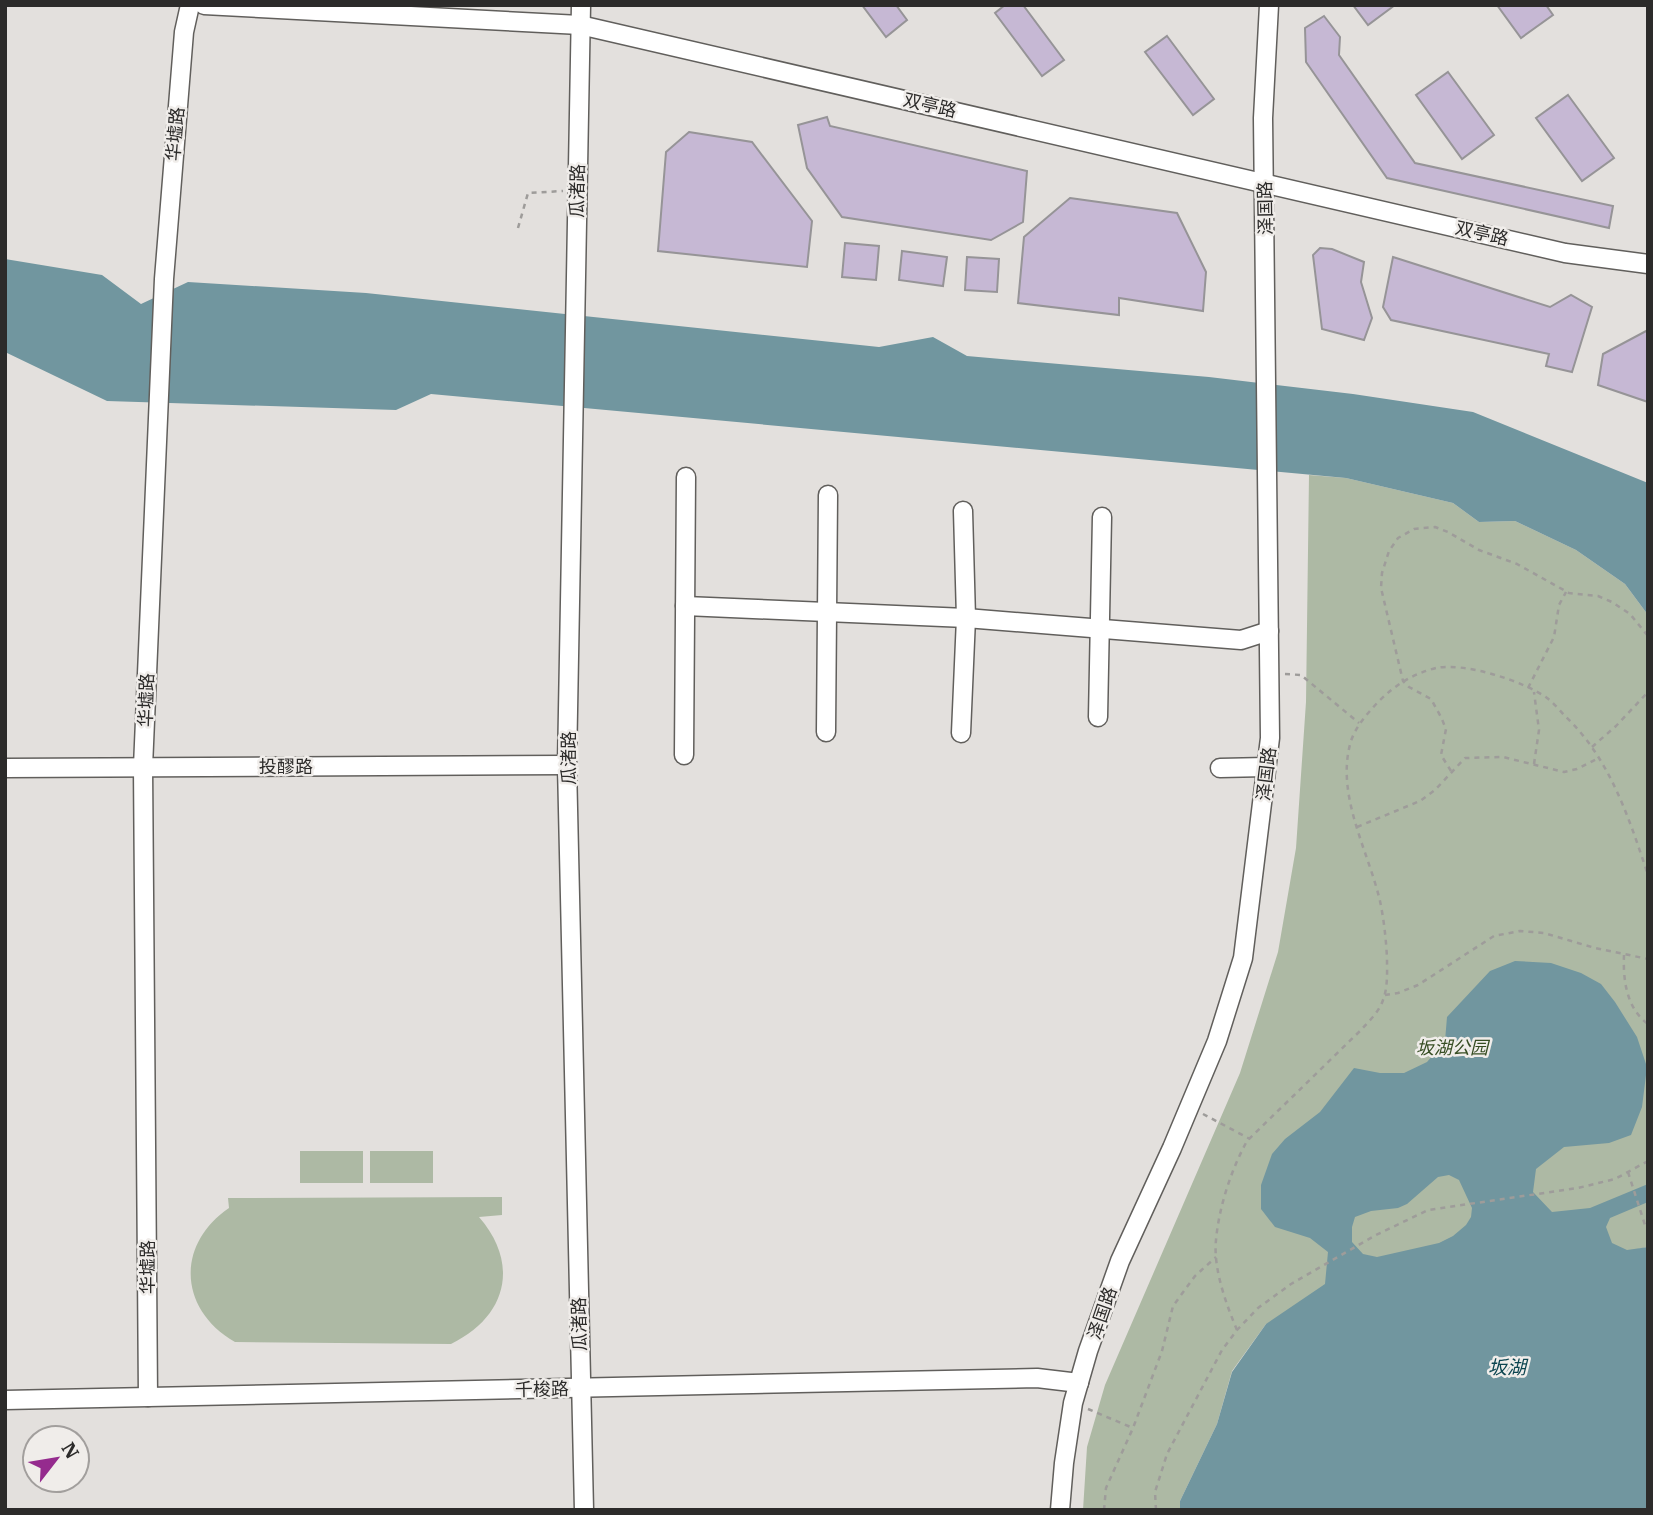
<svg xmlns="http://www.w3.org/2000/svg" width="1653" height="1515" font-family="'IBM Plex Serif','Noto Sans SC',serif">
	<rect width="100%" height="100%" fill="#e3e0dd"/>
	<g fill="#adb9a4">
		<path d="M1309 475 1346 478 1453 503 1479 522 1515 521 1576 550 1625 584 1648 615V1247L1266 1324 1232 1371 1217 1424 1180 1501V1510H1083L1087 1447 1105 1385 1240 1073 1278 952 1296 848 1306 702Z"/>
		<rect x="300" y="1151" width="63" height="32"/>
		<rect x="370" y="1151" width="63" height="32"/>
		<path d="M502 1197V1215L479 1217C520 1264 507 1317 451 1344L235 1342C179 1310 175 1245 229 1208L228 1198Z"/>
	</g>
	<g fill="#71969f" fill-rule="evenodd">
		<path d="M5 259 102 275 141 304 188 282 366 293 879 347 933 337 967 356 1209 377 1353 394 1473 412 1648 483V615L1625 584 1576 550 1515 521 1479 522 1453 503 1346 478 431 394 396 410 107 401 5 352Z"/>
		<path d="M1515 961 1551 963 1581 973 1601 984 1615 1002 1637 1037 1647 1067 1642 1107 1631 1135 1609 1143 1564 1147 1536 1169 1533 1192 1552 1212 1590 1208 1648 1184V1202L1610 1218 1606 1227 1612 1243 1627 1250 1648 1247V1510H1180V1501L1217 1424 1232 1372 1266 1324 1325 1284 1328 1252 1310 1238 1275 1227 1261 1209V1185L1272 1154 1285 1139 1320 1112 1354 1068 1380 1073H1404L1427 1062 1445 1041 1447 1017 1490 971ZM1449 1175 1459 1180 1472 1208 1471 1217 1466 1225 1453 1236 1439 1243 1377 1257 1363 1254 1352 1242V1227L1355 1217 1371 1211 1398 1208 1407 1204 1438 1177Z"/>
	</g>
	<g fill="#c6b8d4" stroke="#969497" stroke-width="2">
		<path d="M862 5H896L907 20 886 37Z"/>
		<path d="M1005 5H1023L1064 60 1042 76 995 13Z"/>
		<path d="M1353 5H1395L1368 25Z"/>
		<path d="M1497 5H1546L1553 15 1521 38Z"/>
		<path d="M1324 16 1340 37 1339 55 1415 163 1613 206 1609 228 1387 178 1306 62 1305 28Z"/>
		<path d="M1167 36 1214 99 1193 115 1145 52Z"/>
		<path d="M1448 72 1494 135 1462 159 1416 95Z"/>
		<path d="M1568 95 1614 158 1582 181 1536 118Z"/>
		<path d="M827 117 830 126 1027 171 1023 222 991 240 842 217 807 168 798 125Z"/>
		<path d="M689 132 752 142 812 221 807 267 658 251 666 152Z"/>
		<path d="M1070 198 1177 213 1206 272 1203 311 1119 298V315L1018 303 1024 237Z"/>
		<path d="M845 243 879 246 876 280 842 277Z"/>
		<path d="M1320 248 1332 249 1364 262 1361 282 1372 318 1364 340 1322 329 1313 255Z"/>
		<path d="M902 251 947 257 943 286 899 280Z"/>
		<path d="M967 257 999 259 997 292 965 290Z"/>
		<path d="M1393 257 1550 307 1571 295 1592 307 1572 372 1546 366 1549 354 1391 320 1383 307Z"/>
		<path d="M1648 330V402L1598 385 1603 354Z"/>
	</g>
	<g fill="none" stroke-linecap="round" stroke-linejoin="round">
		<defs>
			<g id="minor">
				<path d="M204 5 580 25 1565 253 1648 264"/>
				<path d="M581 5 567 765 584 1510"/>
				<path d="M685 606 966 618 1241 640 1269 631"/>
				<path d="M1098 717 1102 517"/>
				<path d="M826 732 828 495"/>
				<path d="M961 733 966 618 963 511"/>
				<path d="M684 755 686 477"/>
				<path d="M5 768 567 765"/>
				<path d="M1220 768 1266 767"/>
				<path d="M148 1397 143 767 164 279 184 32 190 5"/>
				<path d="M5 1400 1037 1378 1079 1383"/>
				<path d="M1060 1510 1064 1463 1073 1403 1088 1351 1120 1261 1172 1148 1217 1041 1243 958 1270 738 1263 118 1269 5"/>
			</g>
		</defs>
		<use href="#minor" stroke="#615f5c" stroke-width="21"/>
		<g stroke="#9e9c9a" stroke-width="2.5" stroke-dasharray="5 5" stroke-linecap="butt">
			<path d="M518 228 528 193 563 191"/>
			<path d="M1285 674 1301 675 1359 723"/>
			<path d="M1528 688 1554 637 1559 605 1566 592"/>
			<path d="M1592 747 1616 726 1648 692"/>
			<path d="M1534 764 1539 730 1534 692"/>
			<path d="M1451 771 1441 755 1446 729 1441 717 1431 699 1409 687 1403 681 1381 588 1382 573 1389 551 1398 538 1414 529 1435 527 1448 532 1479 550 1517 564 1569 593 1598 596 1612 602 1630 614 1648 636"/>
			<path d="M1357 827 1420 801 1435 790 1465 758 1503 757 1564 772 1577 769 1599 758"/>
			<path d="M1624 955C1623 979 1626 1008 1648 1024"/>
			<path d="M1385 995 1398 993 1418 985 1494 936 1520 931 1544 933 1595 948 1648 959"/>
			<path d="M1203 1114 1250 1139"/>
			<path d="M1628 1172 1645 1225"/>
			<path d="M1237 1330C1226 1304 1213 1268 1216 1240 1219 1207 1231 1170 1247 1141L1361 1030C1369 1021 1379 1012 1383 1000 1388 987 1387 972 1387 958 1386 939 1384 920 1380 901 1368 850 1335 794 1351 741 1356 726 1367 714 1378 702 1395 685 1412 674 1436 668 1464 662 1524 681 1547 698 1554 703 1560 711 1566 717 1610 759 1629 818 1648 875"/>
			<path d="M1088 1409 1133 1428"/>
			<path d="M1104 1510 1106 1488 1133 1428 1162 1351 1173 1306 1195 1276 1216 1257"/>
			<path d="M1156 1510 1155 1492 1167 1454 1222 1350 1237 1330 1258 1308 1291 1284 1376 1235 1428 1210 1578 1188 1615 1179 1648 1161"/>
		</g>
		<use href="#minor" stroke="#fff" stroke-width="18"/>
	</g>
	<g text-anchor="middle" dominant-baseline="central" stroke-width="5" stroke-linejoin="round" paint-order="stroke">
		<g font-size="18" fill="#2c2b2a" stroke="#f0edea">
			<text transform="translate(930 105) rotate(13)">双亭路</text>
			<text transform="translate(175 134) rotate(-85)">华墟路</text>
			<text transform="translate(577 191) rotate(-89)">瓜渚路</text>
			<text transform="translate(1265 208) rotate(-91)">泽国路</text>
			<text transform="translate(1482 233) rotate(13)">双亭路</text>
			<text transform="translate(146 700) rotate(-88)">华墟路</text>
			<text transform="translate(568 758) rotate(-90)">瓜渚路</text>
			<text x="286" y="766">投醪路</text>
			<text transform="translate(1266 774) rotate(-83)">泽国路</text>
			<text transform="translate(147 1267) rotate(-90)">华墟路</text>
			<text transform="translate(1102 1313) rotate(-71)">泽国路</text>
			<text transform="translate(579 1324) rotate(-91)">瓜渚路</text>
			<text transform="translate(542 1389) rotate(-1)">千梭路</text>
		</g>
		<g font-size="18" font-style="italic" fill="#364d23" stroke="#f0edea">
			<text x="1452" y="1047">坂湖公园</text>
		</g>
		<g font-size="19" font-style="italic" fill="#0c4550" stroke="#f0edea">
			<text x="1507" y="1367">坂湖</text>
		</g>
	</g>
	<rect width="1653" height="1515" fill="none" stroke="#2c2b2a" stroke-width="14"/>
	<g transform="translate(56 1459) rotate(59)"><circle r="33" fill="#f0edea" stroke="#a29f9d" stroke-width="2"/>
	<path d="M0-5L12 26L0 18L-12 26Z" fill="#952b8e"/>
	<text y="-10" font-size="19" font-weight="bold" text-anchor="middle" fill="#2c2b2a">N</text>
	</g>
</svg>
